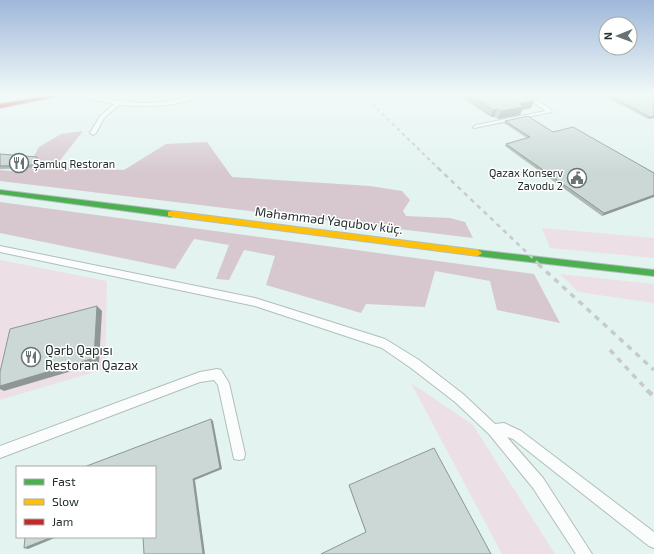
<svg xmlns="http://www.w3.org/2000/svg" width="654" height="554" font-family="'Exo 2',sans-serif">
	<rect width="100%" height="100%" fill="#e3f3f0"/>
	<g fill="#eddfe6">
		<path d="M542 228 654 238V258L550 248Z"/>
		<path d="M0 260 107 281 105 369 0 400Z"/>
		<path d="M560 274 654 284V303L578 292Z"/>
		<path d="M411 383 473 425 555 554H502Z"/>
	</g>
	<g fill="#d7c8d0">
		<path d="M83 131 61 159 57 167 124 170 166 144 207 142 232 177 370 186 402 191 410 200 403 211 406 216 450 218 465 222 473 238 0 181V170L22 172 29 165 39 147 61 134Z"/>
		<path d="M0 202 534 274 560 323 497 310 490 281 435 271 425 307 366 304 361 313 266 285 275 256 244 250 229 280 216 279 229 245 194 239 175 269 0 233Z"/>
	</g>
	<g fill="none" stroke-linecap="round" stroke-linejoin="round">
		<defs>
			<g id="lane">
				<path d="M83 94H89L105 99 141 103 165 102 195 94H202C181 108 144 107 119 105L104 118 96 133 93 135 90 133 100 116 114 104 90 99Z"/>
				<path d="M521 94H527L550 109 552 112 474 128 473 127 476 125 546 111Z"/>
				<path d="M0 246 255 298 385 339 419 360 463 394 495 424 504 423 521 431 654 532V548L649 546 513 439 507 437 543 478 592 554H576L533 488 489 434 455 402 411 368 382 348 255 306 0 252Z"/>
				<path d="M217 369 221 370 229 383 245 454 244 459 239 460 234 459 233 454 218 385 214 380 200 382 0 458V446L200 372Z"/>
			</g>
			<g id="fast">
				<path d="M0 190 171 211 175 214 171 217 0 194Z"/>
				<path d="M478 250 654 270V276L478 256 474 253Z"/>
			</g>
			<path id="slow" d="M171 211 478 250 482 253 478 256 168 216V212Z"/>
			<path id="jam" d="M58 94H70L0 108V104Z"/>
		</defs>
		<use href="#lane" stroke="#b2bebc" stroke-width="2"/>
		<use href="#fast" stroke="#b2bebc" stroke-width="2"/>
		<use href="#slow" stroke="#b2bebc" stroke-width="2"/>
		<use href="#jam" stroke="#b2bebc" stroke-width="2"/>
		<use href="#lane" fill="#fbfdfd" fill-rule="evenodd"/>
		<use href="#fast" fill="#4caf50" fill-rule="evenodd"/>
		<use href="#slow" fill="#ffc107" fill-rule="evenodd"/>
		<use href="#jam" fill="#c62828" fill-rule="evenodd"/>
		<path stroke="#c7cccb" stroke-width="2" stroke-dasharray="3.5 3.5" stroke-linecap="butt" d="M362 94 439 169"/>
		<path stroke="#c7cccb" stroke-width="2.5" stroke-dasharray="4.5 4.5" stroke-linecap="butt" d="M438 168 540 265"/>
		<g stroke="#c7cccb" stroke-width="3.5" stroke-dasharray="5.5 5.5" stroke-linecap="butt">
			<path d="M538 264 654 370"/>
			<path d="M610 350 648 391"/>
		</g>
		<path stroke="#c7cccb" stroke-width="4.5" stroke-dasharray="7 7" stroke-linecap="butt" d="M647 390 654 397"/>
	</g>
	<g fill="#afbab7">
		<path d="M456 94H522L534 101 531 108 522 110 520 115 498 119 494 117H491Z"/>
		<path d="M601 94H652L654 118 648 119Z"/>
		<path d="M505 121 553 132 654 173 602 216 505 146 506 144 527 138 504 123Z"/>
		<path d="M0 154 39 159 38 168 0 169Z"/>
		<path d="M349 485 491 554 366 533 349 486Z"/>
	</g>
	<g fill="#8e9795">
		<path d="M534 101 531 108 522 110 520 115 498 119 501 111 519 104Z"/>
		<path d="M497 109 494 117H491L493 110Z"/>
		<path d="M654 116V118L648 119 650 117Z"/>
		<path d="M37 157 39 159 38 168 36 165Z"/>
		<path d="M654 195V197L602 216 604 213Z"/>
		<path d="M97 306 102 311 99 363 4 391 0 389V386Z"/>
		<path d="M211 419 213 421 222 469 195 480 205 554H203L193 479Z"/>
		<path d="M52 537H57L28 549 24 548Z"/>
	</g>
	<g fill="#cbd8d5" stroke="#8e9795">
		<path d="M470 94H522L534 101 519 104 523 107 501 111 497 109 493 110Z"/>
		<path d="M607 94H652L654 95V116L650 117Z"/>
		<path d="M528 116 553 132 573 127 654 173V195L604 213 506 144 530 137 505 121Z"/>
		<path d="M0 154 37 157 36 165 0 166Z"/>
		<path d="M97 306 94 358 0 386V372L10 329Z"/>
		<path d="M211 419 220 468 193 479 203 554H144L143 537H155V467H84Z"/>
		<path d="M434 448 491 554H321L366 532 349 485Z"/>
		<path d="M25 537H52L24 548Z"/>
	</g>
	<linearGradient id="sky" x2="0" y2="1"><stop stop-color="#9fb7da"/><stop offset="0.55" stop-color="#f2faf8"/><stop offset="1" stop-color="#f2faf8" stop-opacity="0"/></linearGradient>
	<rect width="654" height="172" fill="url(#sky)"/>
	<defs>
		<symbol id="restaurant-ring" viewBox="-11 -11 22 22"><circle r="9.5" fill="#fff" stroke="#677471" stroke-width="1.5"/><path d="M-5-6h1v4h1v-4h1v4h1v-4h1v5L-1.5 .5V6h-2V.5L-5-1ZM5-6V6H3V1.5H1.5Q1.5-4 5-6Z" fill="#677471"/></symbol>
		<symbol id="civic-ring" viewBox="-11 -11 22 22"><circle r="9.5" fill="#fff" stroke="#677471" stroke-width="1.5"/><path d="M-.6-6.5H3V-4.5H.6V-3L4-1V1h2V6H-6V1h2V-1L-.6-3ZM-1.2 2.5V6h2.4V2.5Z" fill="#677471"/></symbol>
	</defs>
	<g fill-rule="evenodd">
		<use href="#restaurant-ring" x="8" y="152" width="22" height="22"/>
		<use href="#civic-ring" x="566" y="167" width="22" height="22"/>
		<use href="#restaurant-ring" x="20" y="346" width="22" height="22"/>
	</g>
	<g text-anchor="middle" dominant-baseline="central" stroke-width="3" stroke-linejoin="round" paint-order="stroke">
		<g font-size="11" fill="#242f2d" stroke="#fff" text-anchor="start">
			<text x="33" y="163">Şamlıq Restoran</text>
			<text x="563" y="172" text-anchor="end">Qazax Konserv<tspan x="563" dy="13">Zavodu 2</tspan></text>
		</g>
		<g font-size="13" fill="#242f2d" stroke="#fff">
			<text transform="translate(329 220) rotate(7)">Məhəmməd Yaqubov küç.</text>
		</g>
		<g font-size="13" fill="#242f2d" stroke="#fff" text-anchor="start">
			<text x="45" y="350">Qərb Qapısı<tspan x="45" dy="15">Restoran Qazax</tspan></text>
		</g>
	</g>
	<rect x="16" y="466" width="140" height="72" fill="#ffffff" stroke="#a7acab"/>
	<rect x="24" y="479" width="20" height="6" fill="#4caf50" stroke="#a7acab"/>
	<text x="52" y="486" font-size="12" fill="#242f2d">Fast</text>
	<rect x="24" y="499" width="20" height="6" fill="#ffc107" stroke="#a7acab"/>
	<text x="52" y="506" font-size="12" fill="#242f2d">Slow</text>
	<rect x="24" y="519" width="20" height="6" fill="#c62828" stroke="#a7acab"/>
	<text x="52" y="526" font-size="12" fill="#242f2d">Jam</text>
	<g transform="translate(618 36) rotate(269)"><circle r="19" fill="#ffffff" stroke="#a7acab"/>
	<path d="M0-3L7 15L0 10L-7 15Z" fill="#677471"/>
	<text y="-6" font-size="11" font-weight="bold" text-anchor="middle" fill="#242f2d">N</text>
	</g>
</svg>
